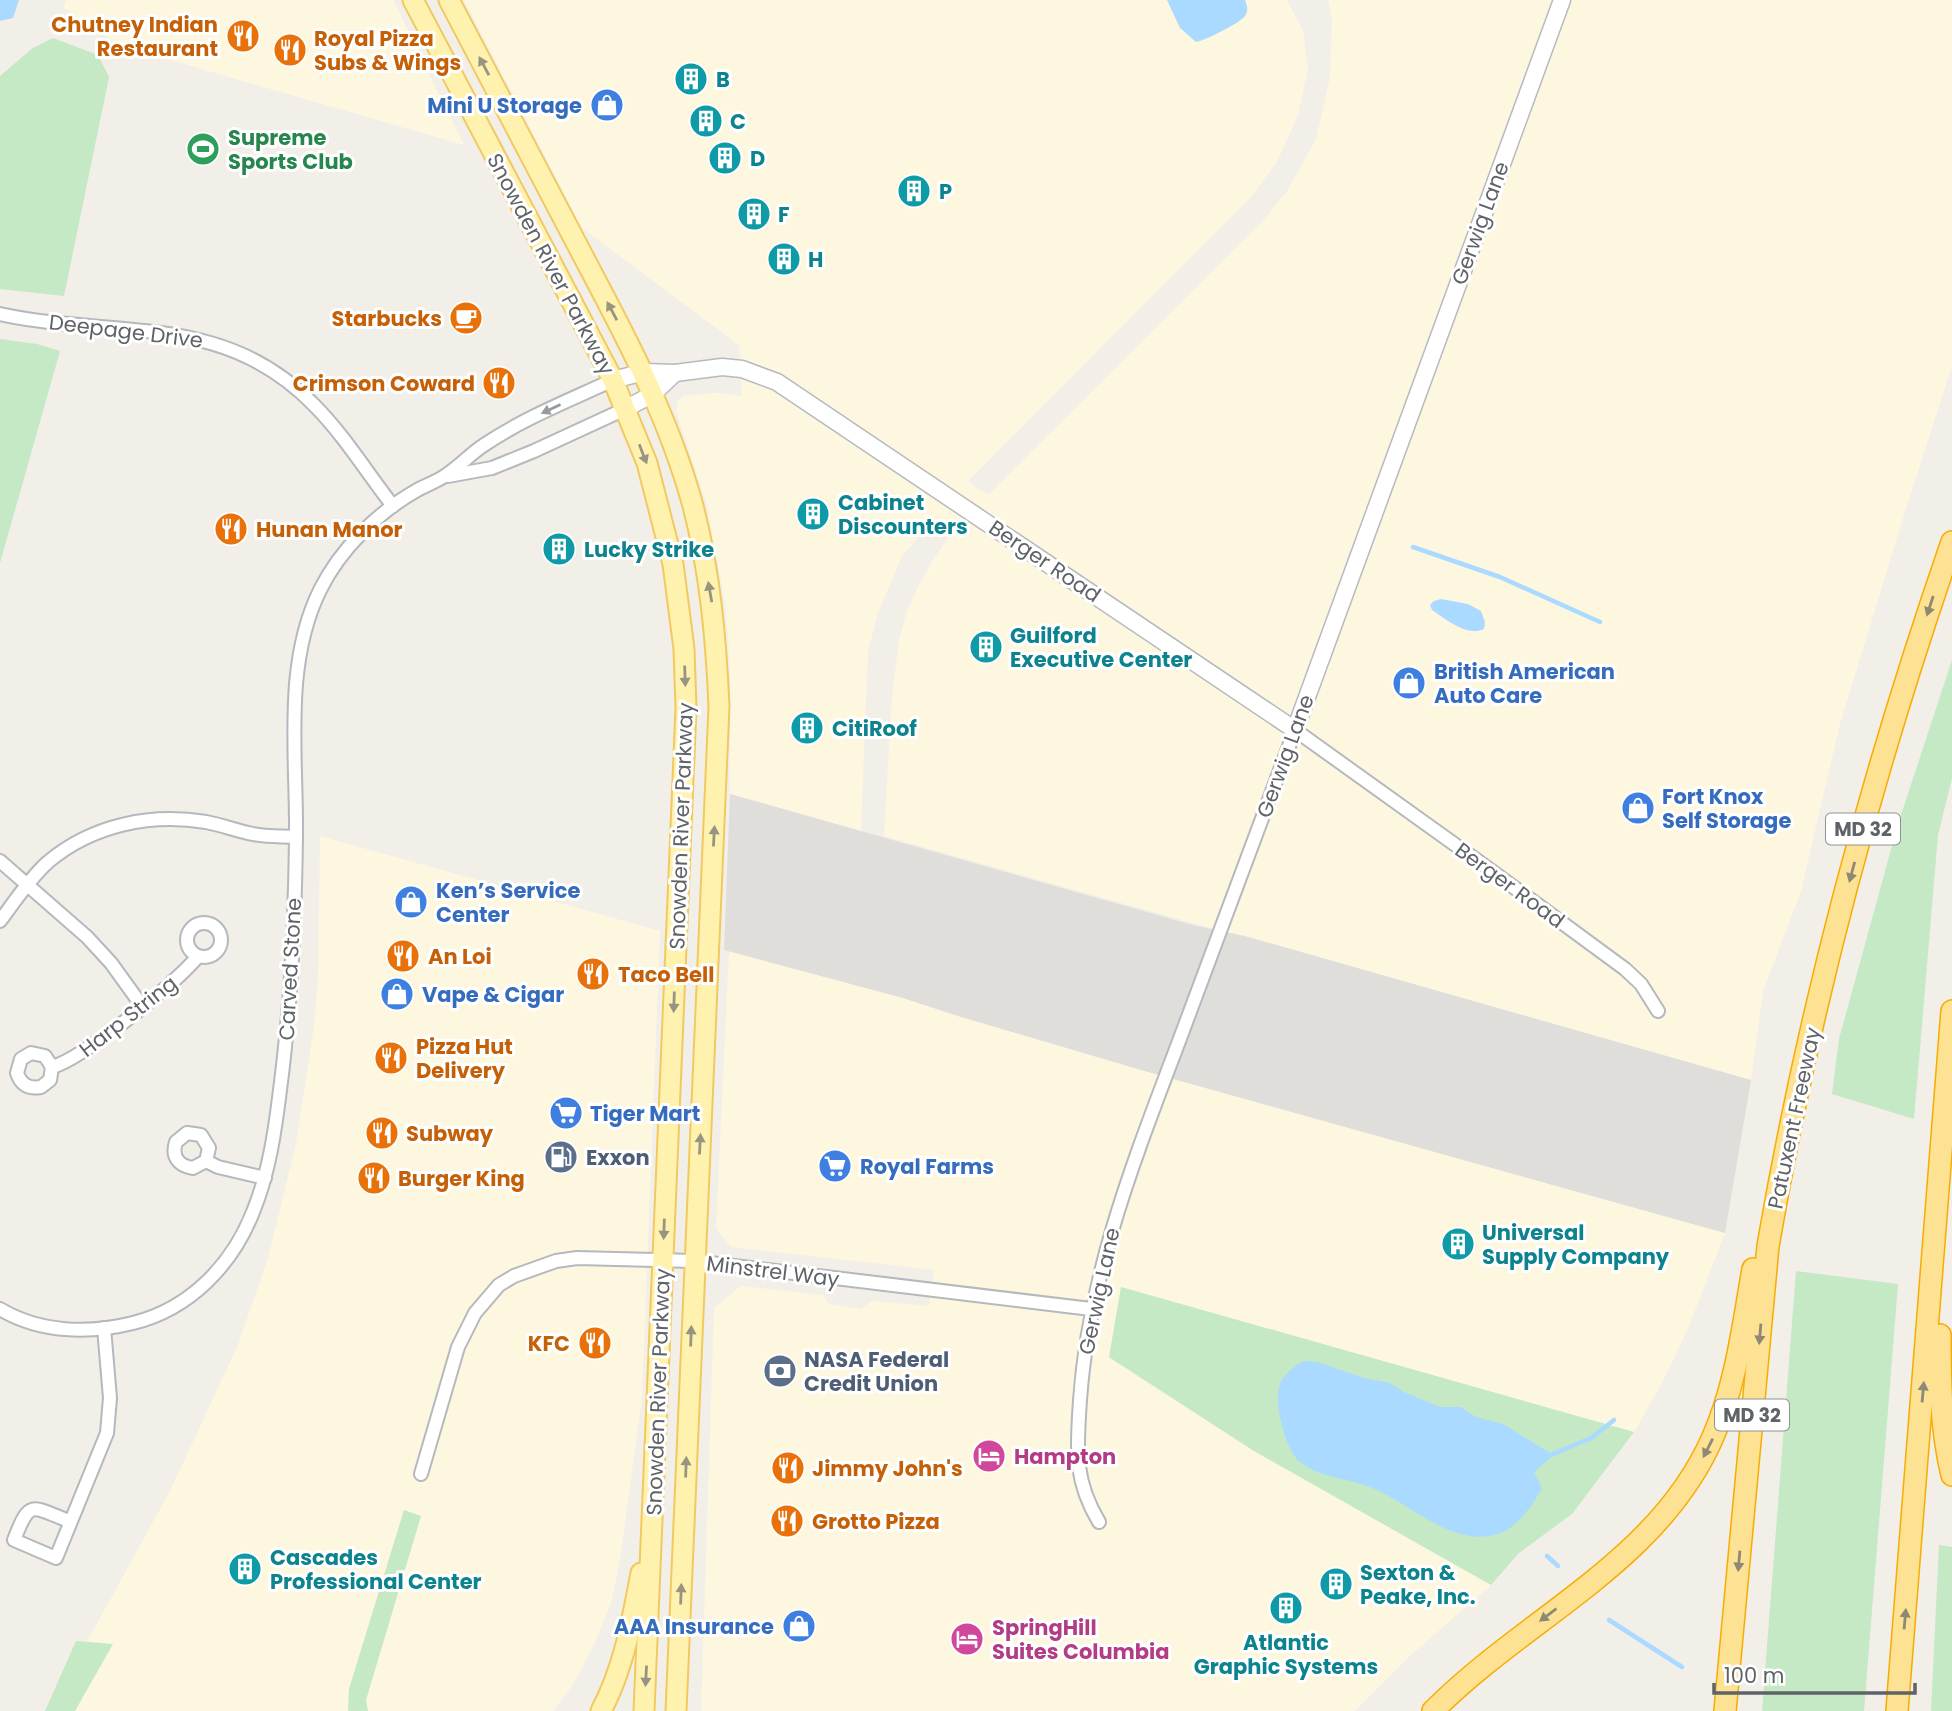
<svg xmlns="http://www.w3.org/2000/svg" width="1952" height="1711" font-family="Poppins,sans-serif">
	<rect width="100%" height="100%" fill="#f1efe8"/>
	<g fill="#fef7e0">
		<path d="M66 0H393L464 145 119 45 64 8Z"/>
		<path d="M464 0H1287L1303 31 1308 68 1298 115 1278 160 1252 196 968 481 988 495 1261 223 1287 191 1316 139 1330 77 1332 18 1328 0H1952V366L1908 502 1840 724 1801 891 1763 991 1751 1080 884 836 892 696 899 640 907 611 919 585 932 561 952 533 933 519 901 558 878 613 868 651 861 831 730 794V668L726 609 707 505 676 411 678 401 683 396 717 393 742 396 739 345 582 228Z"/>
		<path d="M320 836 660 931 642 1398 620 1560 611 1603 593 1647 572 1686 553 1711H368L366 1700 421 1516 404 1510 349 1689 348 1711H49L171 1489 238 1345 268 1258 296 1144 314 1026 318 977Z"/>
		<path d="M729 951 903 998 958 1016 1141 1070 1725 1233 1687 1331 1661 1385 1634 1432 1121 1287 1109 1358 1254 1451 1491 1585 1412 1654 1355 1711H701L714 1308 741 1286 823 1295 829 1304 861 1309 872 1301 929 1306 934 1270 731 1247 716 1228Z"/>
	</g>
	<path fill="#e0deda" d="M730 794 1193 925 1245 936 1751 1080 1725 1233 1141 1070 958 1016 903 998 724 950Z"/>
	<g fill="#c5e8c5">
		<path d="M53 38 98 55 109 77 64 296 0 289V76L33 48Z"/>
		<path d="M0 339 37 344 60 351 0 563Z"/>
		<path d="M1952 660V778L1938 835 1914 1119 1832 1094 1839 1039 1898 824Z"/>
		<path d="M1796 1271 1898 1284 1864 1711H1762Z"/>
		<path d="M1121 1287 1634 1432 1572 1514 1519 1553 1491 1585 1254 1451 1109 1357Z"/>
		<path d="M404 1510 421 1516 366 1700 368 1711H348L349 1689Z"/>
		<path d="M1939 1545 1952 1547V1711H1931Z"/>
		<path d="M76 1641 113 1644 75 1711H45Z"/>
	</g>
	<g fill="#aadaff">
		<path d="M0 0H19L13 18 0 21Z"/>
		<path d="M1167 0H1245C1247 5 1249 11 1245 16 1240 23 1204 41 1196 42L1180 28Z"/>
		<path d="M1441 599 1468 604 1481 611 1485 622 1484 629C1466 637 1446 619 1432 610L1430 605 1434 601Z"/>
		<path d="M1304 1361 1317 1362 1364 1378 1390 1383 1404 1392 1440 1407H1460L1476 1417 1503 1424 1550 1453 1551 1457 1534 1472 1542 1488C1533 1505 1517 1528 1498 1534 1451 1548 1411 1503 1370 1487 1347 1478 1320 1478 1300 1462 1286 1451 1274 1405 1279 1387 1282 1375 1293 1367 1304 1361Z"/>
	</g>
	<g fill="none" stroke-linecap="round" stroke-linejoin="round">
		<g stroke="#aadaff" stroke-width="4.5">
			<path d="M1413 547 1500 577 1600 622"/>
			<path d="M1551 1455 1591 1438 1614 1420"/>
			<path d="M1547 1556 1558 1566"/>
			<path d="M1609 1620 1682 1667"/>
		</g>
		<defs>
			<g id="street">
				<path d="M0 314C115 339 223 311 314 405 344 435 367 473 393 506"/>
				<path d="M448 476 492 468 534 451 625 409"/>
				<path d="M0 861 87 937 111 963 142 1006"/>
				<path d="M0 921C15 901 30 878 48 862 92 825 150 813 206 822 222 825 237 831 253 834 267 837 282 836 296 837"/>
				<circle cx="204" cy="940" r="17"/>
				<path d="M52 1067 50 1080 41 1087C29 1089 21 1085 17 1073L21 1059 31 1053 45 1056 52 1067C82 1059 178 982 198 956"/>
				<path d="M206 1161 193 1168C179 1166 171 1157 176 1142L187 1133 201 1135 209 1148 206 1161 218 1167 265 1178"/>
				<path d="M0 1309C40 1333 89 1334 133 1323 190 1309 232 1265 253 1212 269 1173 275 1131 280 1090 291 1006 295 921 296 836 297 756 283 665 320 590 341 548 378 512 419 489 427 485 435 482 443 477 458 468 470 454 484 445 524 418 570 400 613 380"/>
				<path d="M421 1474 458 1347 475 1313 499 1285 514 1276 556 1261 577 1258 694 1261 1091 1309"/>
				<path d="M69 1521C30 1506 30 1499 14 1540L56 1558 107 1433 110 1398 104 1328"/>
				<path d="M1099 1522C1073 1479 1077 1448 1080 1400 1090 1260 1143 1139 1191 1009 1226 916 1260 823 1295 730L1489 869 1625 969 1641 984 1658 1011"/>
			</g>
			<g id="secondary">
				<path d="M613 380 644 372 675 373 722 367 742 369 777 382 1295 730 1562 0"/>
				<path d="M625 409 653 394 675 373"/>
			</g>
			<g id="primary">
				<path d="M413 0 613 380 647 463 673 564 684 649 686 708 644 1711"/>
				<path d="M449 0C493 85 538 169 582 254 626 337 668 415 693 506 710 572 716 638 719 706L676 1711"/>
				<path d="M601 1711C624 1668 632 1620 641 1573"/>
			</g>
			<g id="highway">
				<path d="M1940 1335C1940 1383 1941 1429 1952 1475"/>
				<path d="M1433 1711C1525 1618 1657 1563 1712 1439 1736 1386 1743 1326 1753 1269"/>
				<path d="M1725 1711 1768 1246C1809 1007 1873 770 1952 542"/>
				<path d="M1897 1711 1952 1011"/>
			</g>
		</defs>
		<use href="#street" stroke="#b5b8bc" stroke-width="16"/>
		<use href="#secondary" stroke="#b6babf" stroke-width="19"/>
		<use href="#primary" stroke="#f2c960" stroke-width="23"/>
		<use href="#highway" stroke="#f9ab00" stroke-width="24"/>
		<use href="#street" stroke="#fff" stroke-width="12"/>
		<use href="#secondary" stroke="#fff" stroke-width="16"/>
		<use href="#primary" stroke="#fff2af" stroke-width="19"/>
		<use href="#highway" stroke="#fde293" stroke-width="21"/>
	</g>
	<defs><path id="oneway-solid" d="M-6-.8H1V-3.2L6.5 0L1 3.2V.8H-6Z" transform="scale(1.75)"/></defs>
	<g fill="#979581">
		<use href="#oneway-solid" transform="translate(484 66) rotate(-118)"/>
		<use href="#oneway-solid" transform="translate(612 311) rotate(-118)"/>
		<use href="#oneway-solid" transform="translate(643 454) rotate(69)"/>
		<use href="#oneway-solid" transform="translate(710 592) rotate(-100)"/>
		<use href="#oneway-solid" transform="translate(685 676) rotate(88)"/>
		<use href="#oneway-solid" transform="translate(714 836) rotate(-87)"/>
		<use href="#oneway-solid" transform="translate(674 1002) rotate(92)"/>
		<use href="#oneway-solid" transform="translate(700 1144) rotate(-87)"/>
		<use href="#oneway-solid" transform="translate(664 1229) rotate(92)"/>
		<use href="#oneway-solid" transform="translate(691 1336) rotate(-88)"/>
		<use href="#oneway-solid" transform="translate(686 1467) rotate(-88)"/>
		<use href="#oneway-solid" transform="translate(681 1594) rotate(-88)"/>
		<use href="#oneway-solid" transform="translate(646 1676) rotate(93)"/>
	</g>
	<use fill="#979a9d" href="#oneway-solid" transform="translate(551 409) rotate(155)"/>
	<g fill="#8e8975">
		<use href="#oneway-solid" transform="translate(1930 606) rotate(108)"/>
		<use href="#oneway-solid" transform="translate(1852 872) rotate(105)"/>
		<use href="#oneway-solid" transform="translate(1760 1334) rotate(95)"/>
		<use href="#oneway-solid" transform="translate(1923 1392) rotate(-85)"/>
		<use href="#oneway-solid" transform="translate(1708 1448) rotate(117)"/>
		<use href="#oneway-solid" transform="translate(1739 1561) rotate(95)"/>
		<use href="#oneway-solid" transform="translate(1548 1615) rotate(143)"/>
		<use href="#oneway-solid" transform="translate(1905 1619) rotate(-85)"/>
	</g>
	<defs>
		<symbol id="restaurant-disc" viewBox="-11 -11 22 22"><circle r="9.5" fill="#e8710a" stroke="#fff"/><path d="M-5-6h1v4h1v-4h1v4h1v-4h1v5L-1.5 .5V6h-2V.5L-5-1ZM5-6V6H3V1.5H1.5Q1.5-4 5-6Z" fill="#fff"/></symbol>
		<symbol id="building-disc" viewBox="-11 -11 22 22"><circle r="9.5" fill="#0f9aa8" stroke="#fff"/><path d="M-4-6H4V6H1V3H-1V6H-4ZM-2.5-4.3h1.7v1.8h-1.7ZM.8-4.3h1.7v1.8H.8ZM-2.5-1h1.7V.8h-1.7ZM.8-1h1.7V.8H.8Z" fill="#fff"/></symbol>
		<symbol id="shop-disc" viewBox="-11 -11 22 22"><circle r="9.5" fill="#3f7fe0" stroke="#fff"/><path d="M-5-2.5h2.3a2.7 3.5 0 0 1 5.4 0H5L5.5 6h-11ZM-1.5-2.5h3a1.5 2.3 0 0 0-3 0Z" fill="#fff"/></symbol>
		<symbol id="stadium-disc" viewBox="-11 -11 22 22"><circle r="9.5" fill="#2e9e5b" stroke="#fff"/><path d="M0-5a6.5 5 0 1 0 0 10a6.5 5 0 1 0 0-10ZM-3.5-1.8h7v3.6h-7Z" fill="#fff"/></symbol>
		<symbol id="cafe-disc" viewBox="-11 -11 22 22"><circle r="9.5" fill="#e8710a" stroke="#fff"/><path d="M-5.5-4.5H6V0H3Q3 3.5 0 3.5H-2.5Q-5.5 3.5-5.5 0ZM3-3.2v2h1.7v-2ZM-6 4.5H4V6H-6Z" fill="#fff"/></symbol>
		<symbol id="supermarket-disc" viewBox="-11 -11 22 22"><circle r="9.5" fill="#3f7fe0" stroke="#fff"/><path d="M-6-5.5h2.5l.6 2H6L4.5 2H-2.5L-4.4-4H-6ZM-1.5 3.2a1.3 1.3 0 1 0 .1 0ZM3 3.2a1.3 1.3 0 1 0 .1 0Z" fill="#fff"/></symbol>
		<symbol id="fuel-disc" viewBox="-11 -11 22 22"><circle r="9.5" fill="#5c6f8a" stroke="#fff"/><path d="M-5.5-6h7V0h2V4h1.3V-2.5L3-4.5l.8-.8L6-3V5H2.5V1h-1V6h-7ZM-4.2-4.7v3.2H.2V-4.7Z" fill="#fff"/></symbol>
		<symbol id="bank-disc" viewBox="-11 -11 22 22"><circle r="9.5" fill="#5c6f8a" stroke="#fff"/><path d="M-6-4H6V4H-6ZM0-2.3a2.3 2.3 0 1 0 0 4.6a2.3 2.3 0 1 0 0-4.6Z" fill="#fff"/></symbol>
		<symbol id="hotel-disc" viewBox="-11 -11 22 22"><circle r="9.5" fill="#d1479c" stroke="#fff"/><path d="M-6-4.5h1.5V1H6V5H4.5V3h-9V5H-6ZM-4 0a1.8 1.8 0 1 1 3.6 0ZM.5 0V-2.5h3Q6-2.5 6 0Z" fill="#fff"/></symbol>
	</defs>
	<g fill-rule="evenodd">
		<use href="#restaurant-disc" x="224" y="17" width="38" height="38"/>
		<use href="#restaurant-disc" x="271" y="31" width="38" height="38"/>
		<use href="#building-disc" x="672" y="60" width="38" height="38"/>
		<use href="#shop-disc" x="588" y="86" width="38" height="38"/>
		<use href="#building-disc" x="687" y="102" width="38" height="38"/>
		<use href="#stadium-disc" x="184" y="130" width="38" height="38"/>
		<use href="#building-disc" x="706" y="139" width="38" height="38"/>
		<use href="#building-disc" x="895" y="172" width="38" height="38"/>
		<use href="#building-disc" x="735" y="195" width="38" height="38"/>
		<use href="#building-disc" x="765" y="240" width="38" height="38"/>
		<use href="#cafe-disc" x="447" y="299" width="38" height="38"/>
		<use href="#restaurant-disc" x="480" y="364" width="38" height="38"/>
		<use href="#building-disc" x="794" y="495" width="38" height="38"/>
		<use href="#restaurant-disc" x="212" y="510" width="38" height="38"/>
		<use href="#building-disc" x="540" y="530" width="38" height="38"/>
		<use href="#building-disc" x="967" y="628" width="38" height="38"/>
		<use href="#shop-disc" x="1390" y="664" width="38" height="38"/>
		<use href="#building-disc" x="788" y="709" width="38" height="38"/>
		<use href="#shop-disc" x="1619" y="789" width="38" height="38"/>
		<use href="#shop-disc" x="392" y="883" width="38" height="38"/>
		<use href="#restaurant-disc" x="384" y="937" width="38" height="38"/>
		<use href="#restaurant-disc" x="574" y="955" width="38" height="38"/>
		<use href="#shop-disc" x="378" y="975" width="38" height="38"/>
		<use href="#restaurant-disc" x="372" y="1039" width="38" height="38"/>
		<use href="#supermarket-disc" x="547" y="1094" width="38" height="38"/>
		<use href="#restaurant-disc" x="363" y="1114" width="38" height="38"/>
		<use href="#fuel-disc" x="542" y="1138" width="38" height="38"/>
		<use href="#supermarket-disc" x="816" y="1147" width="38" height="38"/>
		<use href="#restaurant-disc" x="355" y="1159" width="38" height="38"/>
		<use href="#building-disc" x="1439" y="1225" width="38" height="38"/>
		<use href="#restaurant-disc" x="576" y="1324" width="38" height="38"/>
		<use href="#bank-disc" x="761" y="1352" width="38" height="38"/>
		<use href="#hotel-disc" x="970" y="1437" width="38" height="38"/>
		<use href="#restaurant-disc" x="769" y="1449" width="38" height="38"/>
		<use href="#restaurant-disc" x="768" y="1502" width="38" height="38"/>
		<use href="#building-disc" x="226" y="1550" width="38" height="38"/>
		<use href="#building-disc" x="1317" y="1565" width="38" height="38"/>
		<use href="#building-disc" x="1267" y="1589" width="38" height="38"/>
		<use href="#shop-disc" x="780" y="1607" width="38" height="38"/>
		<use href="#hotel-disc" x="948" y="1620" width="38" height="38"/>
	</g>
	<g text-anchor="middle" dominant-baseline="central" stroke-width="6" stroke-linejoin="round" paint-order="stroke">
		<g fill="#fff" stroke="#8f9295" stroke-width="2">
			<rect x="1826" y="813.5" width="74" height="31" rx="5"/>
			<rect x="1715" y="1399.5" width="74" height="31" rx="5"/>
		</g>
		<g font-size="19" font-weight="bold" fill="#5f6368">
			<text x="1863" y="829">MD 32</text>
			<text x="1752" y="1415">MD 32</text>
		</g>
		<g font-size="21" font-weight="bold" fill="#c56008" stroke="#fff" text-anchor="start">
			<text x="218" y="24" text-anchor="end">Chutney Indian<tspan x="218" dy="24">Restaurant</tspan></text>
			<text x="314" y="38">Royal Pizza<tspan x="314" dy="24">Subs &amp; Wings</tspan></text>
			<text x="442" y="318" text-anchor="end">Starbucks</text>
			<text x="475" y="383" text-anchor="end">Crimson Coward</text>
			<text x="256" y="529">Hunan Manor</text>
			<text x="428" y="956">An Loi</text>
			<text x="618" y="974">Taco Bell</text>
			<text x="416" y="1046">Pizza Hut<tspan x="416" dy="24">Delivery</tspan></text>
			<text x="406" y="1133">Subway</text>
			<text x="398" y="1178">Burger King</text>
			<text x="570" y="1343" text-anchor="end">KFC</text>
			<text x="812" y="1468">Jimmy John's</text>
			<text x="812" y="1521">Grotto Pizza</text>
		</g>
		<g font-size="21" font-weight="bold" fill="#0d838f" stroke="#fff" text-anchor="start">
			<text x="716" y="79">B</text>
			<text x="730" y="121">C</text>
			<text x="750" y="158">D</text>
			<text x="939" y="191">P</text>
			<text x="778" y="214">F</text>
			<text x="808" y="259">H</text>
			<text x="838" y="502">Cabinet<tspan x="838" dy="24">Discounters</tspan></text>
			<text x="584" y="549">Lucky Strike</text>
			<text x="1010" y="635">Guilford<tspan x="1010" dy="24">Executive Center</tspan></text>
			<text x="832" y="728">CitiRoof</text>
			<text x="1482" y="1232">Universal<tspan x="1482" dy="24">Supply Company</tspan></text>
			<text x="270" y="1557">Cascades<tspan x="270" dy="24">Professional Center</tspan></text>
			<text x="1360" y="1572">Sexton &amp;<tspan x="1360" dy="24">Peake, Inc.</tspan></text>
			<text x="1286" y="1642" text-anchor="middle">Atlantic<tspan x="1286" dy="24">Graphic Systems</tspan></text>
		</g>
		<g font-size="21" font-weight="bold" fill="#366cbe" stroke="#fff" text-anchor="start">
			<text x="582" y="105" text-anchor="end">Mini U Storage</text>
			<text x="1434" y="671">British American<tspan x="1434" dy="24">Auto Care</tspan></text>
			<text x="1662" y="796">Fort Knox<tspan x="1662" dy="24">Self Storage</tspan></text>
			<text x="436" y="890">Ken’s Service<tspan x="436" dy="24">Center</tspan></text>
			<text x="422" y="994">Vape &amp; Cigar</text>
			<text x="590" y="1113">Tiger Mart</text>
			<text x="860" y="1166">Royal Farms</text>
			<text x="774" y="1626" text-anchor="end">AAA Insurance</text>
		</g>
		<g font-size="21" font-weight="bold" fill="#27864d" stroke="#fff" text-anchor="start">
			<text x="228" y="137">Supreme<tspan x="228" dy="24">Sports Club</tspan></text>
		</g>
		<g font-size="21" fill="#5f6368" stroke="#fff">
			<text transform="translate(1480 223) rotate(-70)">Gerwig Lane</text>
			<text transform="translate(551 264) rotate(62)">Snowden River Parkway</text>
			<text transform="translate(126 331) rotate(7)">Deepage Drive</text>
			<text transform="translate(1045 561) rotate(34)">Berger Road</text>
			<text transform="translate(1285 756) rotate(-70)">Gerwig Lane</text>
			<text transform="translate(681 826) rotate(-88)">Snowden River Parkway</text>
			<text transform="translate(1510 885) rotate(36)">Berger Road</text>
			<text transform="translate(290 969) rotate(-87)">Carved Stone</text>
			<text transform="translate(128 1016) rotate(-38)">Harp String</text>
			<text transform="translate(1794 1118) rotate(-78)">Patuxent Freeway</text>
			<text transform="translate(773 1271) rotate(7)">Minstrel Way</text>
			<text transform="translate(1099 1291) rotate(-78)">Gerwig Lane</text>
			<text transform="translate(658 1392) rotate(-88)">Snowden River Parkway</text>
		</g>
		<g font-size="21" font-weight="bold" fill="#4e5e75" stroke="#fff" text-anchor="start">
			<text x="586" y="1157">Exxon</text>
			<text x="804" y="1359">NASA Federal<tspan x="804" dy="24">Credit Union</tspan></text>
		</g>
		<g font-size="21" font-weight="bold" fill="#b23c85" stroke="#fff" text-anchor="start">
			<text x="1014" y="1456">Hampton</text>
			<text x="992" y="1627">SpringHill<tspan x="992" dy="24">Suites Columbia</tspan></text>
		</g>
	</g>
	<path d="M1714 1683v10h201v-10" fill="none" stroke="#5f6368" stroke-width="3.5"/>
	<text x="1724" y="1683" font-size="21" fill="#5f6368" stroke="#ffffff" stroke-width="5" paint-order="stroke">100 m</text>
</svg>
